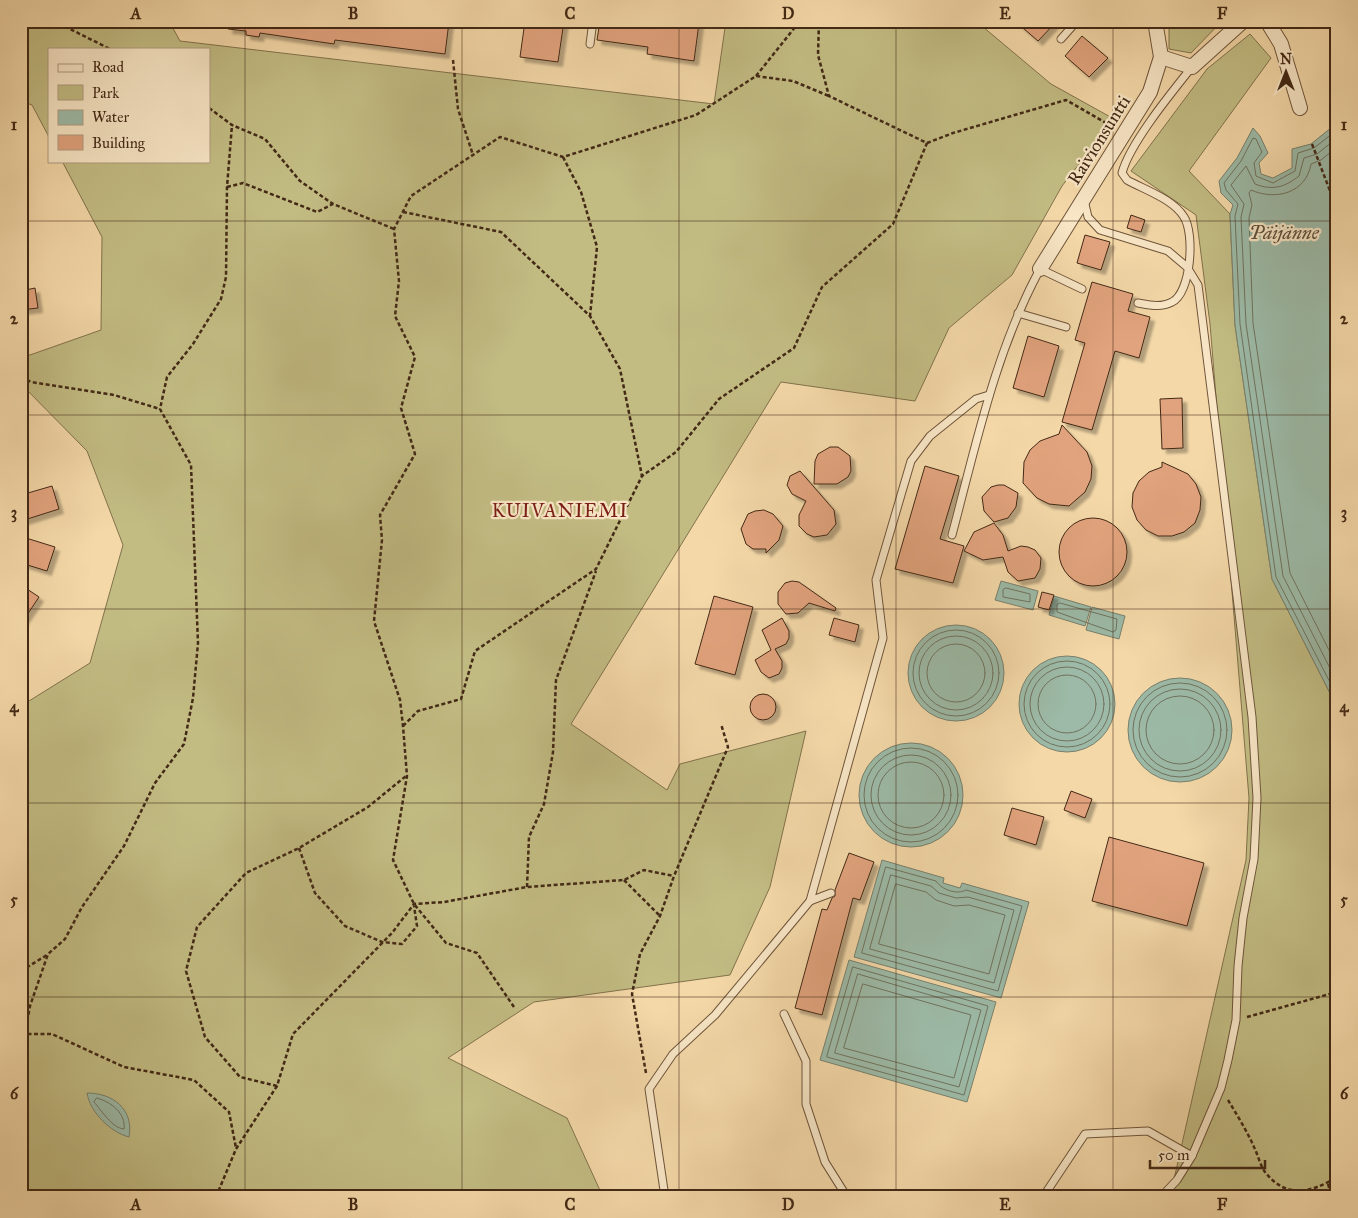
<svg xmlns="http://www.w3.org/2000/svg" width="1358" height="1218" font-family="'IM FELL Great Primer',serif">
	<defs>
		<filter id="shadow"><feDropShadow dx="4.5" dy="4.5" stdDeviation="1" flood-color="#0004"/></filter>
	</defs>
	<rect width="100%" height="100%" fill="#f4d8a8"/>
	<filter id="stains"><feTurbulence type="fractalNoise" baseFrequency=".004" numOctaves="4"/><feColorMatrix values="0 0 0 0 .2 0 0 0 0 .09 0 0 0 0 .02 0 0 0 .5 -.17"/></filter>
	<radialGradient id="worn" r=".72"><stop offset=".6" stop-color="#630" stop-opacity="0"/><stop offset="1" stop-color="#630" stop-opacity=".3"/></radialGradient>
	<g fill="#c2bc83" stroke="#82724c">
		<path d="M21 21H169L180 41 714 104 726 21H976L1051 84 1114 119 1062 186 1012 275 949 328 915 401 781 382 571 724 667 790 680 764 806 731 770 887 730 975 534 1002 448 1058 567 1118 603 1197H21V706L90 663 123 545 87 451 21 384V354L30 355 101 330 102 237 62 161H209V49H49V137L32 105 21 101Z"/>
		<path d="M1169 21H1222L1191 53 1169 49Z"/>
		<path d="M1250 34 1271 58 1189 171 1230 214 1235 325 1272 579 1337 707V1197H1170L1246 860 1249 798 1210 324 1196 215 1131 171 1207 69Z"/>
	</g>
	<g fill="#9cbaa7" stroke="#78806d">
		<path d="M1337 123V707L1272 579 1235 325 1230 214 1233 205 1221 193 1219 181 1237 158 1253 128 1260 136 1268 153 1259 163 1261 174 1273 178 1292 168V149L1311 144Z"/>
		<path d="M1001 581 1038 591 1033 610 995 600Z"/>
		<path d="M1054 596 1091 607 1085 626 1049 615Z"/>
		<path d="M1092 607 1125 616 1119 639 1086 630Z"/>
		<circle cx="956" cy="673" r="48"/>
		<circle cx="1067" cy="704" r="48"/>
		<circle cx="1180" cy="730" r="52"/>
		<circle cx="911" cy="795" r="52"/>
		<path d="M882 860 944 878 943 883 960 888 962 883 1029 902 1001 998 854 957Z"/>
		<path d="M849 960 996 1002 967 1102 820 1060Z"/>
		<path d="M87 1093C113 1093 134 1109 129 1137 110 1132 90 1112 87 1093Z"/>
	</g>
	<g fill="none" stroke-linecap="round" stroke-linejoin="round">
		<g stroke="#70725e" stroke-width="1">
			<path d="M1337 130 1314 148 1298 153 1295 171 1273 183 1256 176 1254 163 1262 152 1256 139 1253 138 1241 161 1224 183 1226 190 1238 204 1235 216 1240 324 1276 577 1337 696"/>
			<path d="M1337 138 1317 154 1304 158 1299 176C1285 187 1273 191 1255 184L1246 166 1231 185 1244 204 1241 217 1246 324 1283 576 1337 682"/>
			<path d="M1337 147 1321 160 1311 164C1306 193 1276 201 1251 190L1249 193 1252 205 1249 218 1253 323 1290 573 1337 666"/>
			<path d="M1006 588 1030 594V602L1003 597V590Z"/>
			<path d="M1060 603 1117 619 1116 630 1113 632 1057 612V605Z"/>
			<circle cx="956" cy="673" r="43"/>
			<circle cx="956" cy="673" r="37"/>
			<circle cx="956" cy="673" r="29"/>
			<circle cx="1067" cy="704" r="43"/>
			<circle cx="1067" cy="704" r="37"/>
			<circle cx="1067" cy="704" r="29"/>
			<circle cx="1180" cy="730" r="47"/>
			<circle cx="1180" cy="730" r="41"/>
			<circle cx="1180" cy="730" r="34"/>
			<circle cx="911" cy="795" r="47"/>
			<circle cx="911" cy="795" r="40"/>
			<circle cx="911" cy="795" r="33"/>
			<path d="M886 867 936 881C942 890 957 895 966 890L1022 906 998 991 862 953Z"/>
			<path d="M891 875 931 886 939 893 956 898 968 897 1014 910 994 983 870 949Z"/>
			<path d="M896 884 926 892 936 900 954 906 969 905 1005 915 989 974 879 944Z"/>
			<path d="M853 967 988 1006 964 1095 827 1057Z"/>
			<path d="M858 974 981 1010 959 1087 835 1053Z"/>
			<path d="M863 984 971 1015 954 1078 844 1048Z"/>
			<path d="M97 1098C111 1102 126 1113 124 1129 112 1128 102 1111 94 1102Z"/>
		</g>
	</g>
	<g fill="#e1a37d" stroke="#432916" filter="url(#shadow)">
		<path d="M229 21H441L449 22 445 54 335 40 334 44 260 33 259 37 246 35V31L228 29Z"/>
		<path d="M525 21H564L558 62 520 57Z"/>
		<path d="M600 21 699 23 694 61 647 54 648 47 597 40Z"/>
		<path d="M1015 21H1057L1038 41Z"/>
		<path d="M1082 36 1108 58 1089 77 1065 56Z"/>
		<path d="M1131 215 1145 220 1141 232 1127 228Z"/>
		<path d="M1085 235 1110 242 1101 270 1077 263Z"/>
		<path d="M1092 282 1133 294 1128 311 1150 317 1139 358 1115 351 1092 430 1062 422 1085 343 1075 340Z"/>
		<path d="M35 288 38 308 21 310V291Z"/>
		<path d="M1028 336 1059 346 1044 397 1013 388Z"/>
		<path d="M1182 398 1183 448 1162 449 1160 399Z"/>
		<path d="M1062 425 1087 452 1092 466 1091 479 1085 492 1069 506 1049 504 1037 498 1023 483 1024 462 1030 450 1040 441 1059 434Z"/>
		<path d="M830 447H838L850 456 851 471 848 477 837 484H814L815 461 818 454Z"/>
		<path d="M1162 462 1188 474 1196 484 1201 497 1200 510 1195 523 1184 532 1172 536H1158L1146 530 1137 520 1132 507 1133 493 1139 481 1149 472 1162 467Z"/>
		<path d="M925 466 959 476 940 539 964 546 953 583 895 569Z"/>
		<path d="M800 471 834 510 836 524 827 535 814 537 807 534 799 526V515L806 501 792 494 787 485 790 476Z"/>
		<path d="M998 485H1004L1018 493 1016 507 1008 518 994 522 984 511 982 497 991 487Z"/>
		<path d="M52 486 59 509 21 521V495Z"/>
		<path d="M764 510 773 514 783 526 779 540 766 553V549H753L746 544 741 529 748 514 755 511Z"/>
		<circle cx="1093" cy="552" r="34"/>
		<path d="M994 523 1003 535 1008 551 1021 546 1028 547 1035 550 1041 558 1040 569 1035 578 1018 581 1008 572 1003 557 983 560 964 551 974 532Z"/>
		<path d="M26 538 55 547 47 571 21 563V553Z"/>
		<path d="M792 581 799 582 836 608 835 611 809 603 798 613 786 614 778 604V592L785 583Z"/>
		<path d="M21 585 39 597 21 624Z"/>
		<path d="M1042 592 1054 595 1049 610 1038 607Z"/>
		<path d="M714 596 753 607 735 675 695 664Z"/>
		<path d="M782 618 789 631V638L786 644 775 649 782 661V668L779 674 769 678 761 672 755 660 771 650 762 630Z"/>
		<path d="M834 618 859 625 855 642 829 635Z"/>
		<circle cx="763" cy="707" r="13"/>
		<path d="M1071 791 1092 799 1085 818 1064 810Z"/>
		<path d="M1012 808 1044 817 1036 845 1004 835Z"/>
		<path d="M1109 837 1204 863 1187 926 1092 901Z"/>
		<path d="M849 853 874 862 860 900 853 898 822 1015 795 1008 822 909 827 910 832 898 835 896V890Z"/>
	</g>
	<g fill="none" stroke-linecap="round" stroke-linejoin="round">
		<defs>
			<g id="service">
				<path d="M1061 39 1077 21"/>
				<path d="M590 44 593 21"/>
				<path d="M1084 200 1088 217 1100 230 1168 251 1187 267 1198 285 1252 717 1257 798 1254 859 1243 918 1238 966 1236 1020 1228 1060 1221 1088 1192 1156 1177 1180 1161 1197"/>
				<path d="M1138 303C1149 305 1161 308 1172 302 1191 293 1195 234 1184 217 1173 199 1145 190 1127 180L1122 173C1130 143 1172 92 1192 67"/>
				<path d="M1018 313 1066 327"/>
				<path d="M952 535C976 445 995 352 1040 269L1082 289"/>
				<path d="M831 893 810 901 883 638 876 580 911 461 930 436 976 399 989 395"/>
				<path d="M784 1014 806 1061V1104L825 1162 847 1197"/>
				<path d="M665 1197 649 1089 673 1054 715 1015 810 901"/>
				<path d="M1041 1197 1045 1194 1085 1134 1148 1131 1192 1156"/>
			</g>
			<g id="minor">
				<path d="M1267 21 1281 44 1300 108"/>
				<path d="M1161 57 1192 67 1243 21"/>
				<path d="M1040 269 1150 92 1161 57 1155 21"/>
			</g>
		</defs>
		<use href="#service" stroke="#6f553a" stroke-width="9"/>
		<use href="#minor" stroke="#6f553a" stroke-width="16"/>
		<g stroke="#432916" stroke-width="2.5" stroke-dasharray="4 2.5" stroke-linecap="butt">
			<path d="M61 21 66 27 110 49"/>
			<path d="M453 60 458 109 473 155"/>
			<path d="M756 76 800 21"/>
			<path d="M209 108 232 125 265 139 300 181 333 204"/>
			<path d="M927 143 953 133 1066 100 1113 127"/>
			<path d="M1312 144 1337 209"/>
			<path d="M563 157 581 192 597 247 590 316"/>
			<path d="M227 187 243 183 317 212 333 204 394 229"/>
			<path d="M403 212 501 232 590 316 620 369 642 476"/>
			<path d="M21 377 31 382 114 395 160 409"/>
			<path d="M403 726 418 711 461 699 475 651 596 569 642 476 676 452 719 399 794 348 822 287 893 224 927 143 829 96 818 55 819 21"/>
			<path d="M299 848 315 893 345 926 382 942 402 944 417 926 414 906"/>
			<path d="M624 880 660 916"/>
			<path d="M527 887 529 837 544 804 553 752 556 680 596 571"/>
			<path d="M21 971 47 955"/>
			<path d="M514 1007 477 953 446 943 414 904 393 860 407 776 403 726 400 700 374 621 382 540 380 515 415 454 401 408 415 357 395 316 399 281 394 229 411 196 500 137 563 157 696 115 756 76 793 81 829 96"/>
			<path d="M1247 1017 1337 992"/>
			<path d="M21 1034H52L124 1067 194 1080 229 1112 236 1148"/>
			<path d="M25 1034 30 1006 48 954 65 939 82 907 124 846 155 783 184 744 193 698 198 643 191 465 160 409 167 377 193 344 221 299 226 277 227 187 232 125"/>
			<path d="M646 1073 632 994 640 954 660 916 674 876 728 747 721 724"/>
			<path d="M277 1086 240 1077 205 1037 186 971 197 927 246 873 299 848 368 807 406 776"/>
			<path d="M1228 1100C1237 1115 1247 1131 1254 1147 1258 1155 1260 1165 1265 1172 1286 1199 1311 1193 1337 1177"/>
			<path d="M1328 1184 1332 1197"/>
			<path d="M216 1197 236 1149 277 1086 293 1034 392 933 414 904 444 902 527 887 624 880 644 870 674 876"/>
		</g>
		<use href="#service" stroke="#f8e6c6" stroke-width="7"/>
		<use href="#minor" stroke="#f8e6c6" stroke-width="14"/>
	</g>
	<path fill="none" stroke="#432916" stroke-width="1" stroke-opacity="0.55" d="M245 21V1197M462 21V1197M679 21V1197M896 21V1197M1113 21V1197M21 221H1337M21 415H1337M21 609H1337M21 803H1337M21 997H1337"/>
	<g text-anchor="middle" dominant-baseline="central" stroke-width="4.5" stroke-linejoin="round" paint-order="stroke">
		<g font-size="18" fill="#432916" stroke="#f8e6c6">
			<text transform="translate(1099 140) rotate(-58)">Raivionsuntti</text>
		</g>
		<g font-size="19" font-style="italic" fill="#594d3a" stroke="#f8e6c6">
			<text x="1284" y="232">Päijänne</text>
		</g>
		<g font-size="19" letter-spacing="1" fill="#7a1f14" stroke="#f8e6c6">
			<text x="560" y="510">KUIVANIEMI</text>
		</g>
	</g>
	<rect width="1358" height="1218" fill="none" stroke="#f4d8a8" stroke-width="55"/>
	<rect x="48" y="48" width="162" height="115" fill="#f8e6c6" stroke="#b09a80"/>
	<rect x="58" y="64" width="25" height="8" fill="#f8e6c6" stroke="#b09a80"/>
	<text x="92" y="72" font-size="15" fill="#432916">Road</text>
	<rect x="58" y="85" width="25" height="15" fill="#c2bc83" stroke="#b09a80"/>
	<text x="92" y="98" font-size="15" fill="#432916">Park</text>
	<rect x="58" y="110" width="25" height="15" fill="#9cbaa7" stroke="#b09a80"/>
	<text x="92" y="122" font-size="15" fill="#432916">Water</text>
	<rect x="58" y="135" width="25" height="15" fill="#e1a37d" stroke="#b09a80"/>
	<text x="92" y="148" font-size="15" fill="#432916">Building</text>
	<g transform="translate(1286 72)" stroke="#f8e6c6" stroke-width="4" paint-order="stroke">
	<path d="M0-4L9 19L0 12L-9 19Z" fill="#432916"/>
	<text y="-8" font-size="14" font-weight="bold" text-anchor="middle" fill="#432916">N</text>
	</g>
	<path d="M1150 1160v8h115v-8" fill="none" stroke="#432916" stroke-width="2.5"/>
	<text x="1158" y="1160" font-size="15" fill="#432916" stroke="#f8e6c6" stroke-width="4" paint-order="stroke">50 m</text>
	<rect x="28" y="28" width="1302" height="1162" fill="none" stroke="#432916" stroke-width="2"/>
	<g font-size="16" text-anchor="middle" font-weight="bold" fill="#432916">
		<text x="136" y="19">A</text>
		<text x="353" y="19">B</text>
		<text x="570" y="19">C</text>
		<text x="788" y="19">D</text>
		<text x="1005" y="19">E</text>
		<text x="1222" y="19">F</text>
		<text x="14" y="130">1</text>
		<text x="1344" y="130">1</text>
		<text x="14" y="324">2</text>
		<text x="1344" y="324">2</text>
		<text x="14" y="518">3</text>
		<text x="1344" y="518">3</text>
		<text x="14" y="712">4</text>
		<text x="1344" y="712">4</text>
		<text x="14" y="905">5</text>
		<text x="1344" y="905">5</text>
		<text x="14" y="1099">6</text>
		<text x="1344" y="1099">6</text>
		<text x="136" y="1210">A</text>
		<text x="353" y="1210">B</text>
		<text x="570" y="1210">C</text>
		<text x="788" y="1210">D</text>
		<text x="1005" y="1210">E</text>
		<text x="1222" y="1210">F</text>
	</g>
	<rect width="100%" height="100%" filter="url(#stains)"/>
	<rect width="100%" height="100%" fill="url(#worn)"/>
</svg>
